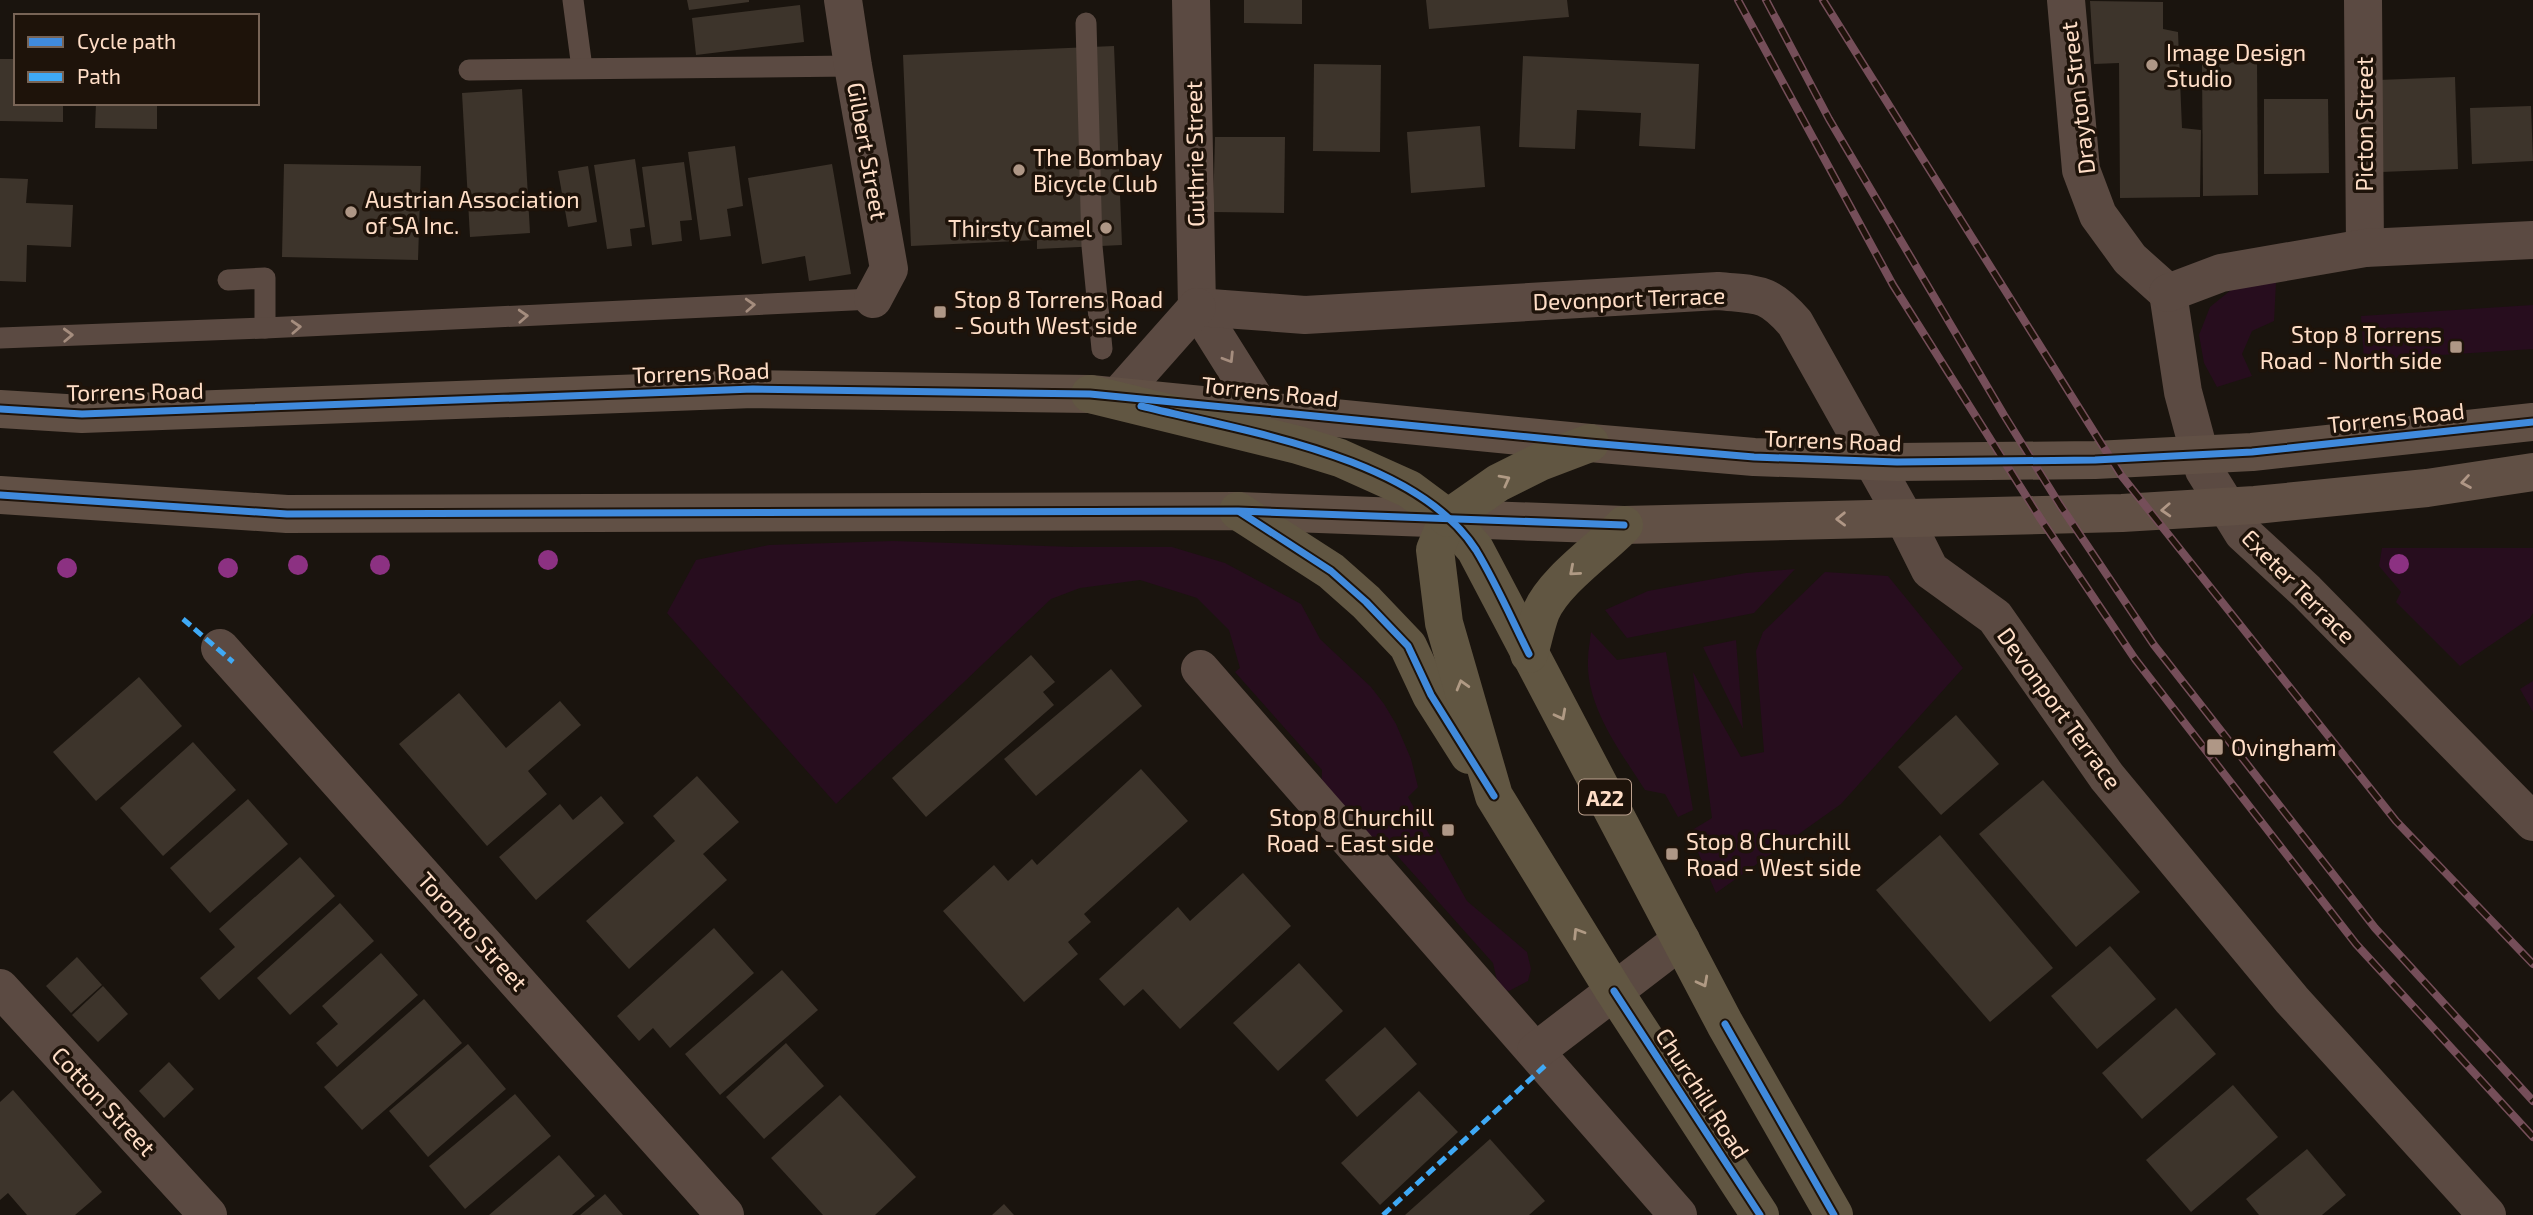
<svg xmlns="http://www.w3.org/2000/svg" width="2533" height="1215" font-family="'Exo 2',sans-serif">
	<rect width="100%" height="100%" fill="#1a140e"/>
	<g fill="#270d1e">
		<path d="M2276 282 2274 321 2252 331 2242 354 2252 376 2217 387 2204 363 2199 335 2210 307 2236 286Z"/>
		<path d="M2533 305V349L2364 360 2361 316Z"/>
		<path d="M893 541 1073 547H1172L1225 563 1301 604 1320 639 1371 687 1384 704 1396 724 1411 759 1418 787 1408 797 1467 901 1527 952 1531 969 1528 981 1509 991 1499 989 1493 963 1385 842 1349 831 1321 794 1322 770 1235 672 1240 668 1229 630 1197 598 1140 580 1080 588 1051 599 836 804 667 613 696 560 769 545Z"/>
		<path d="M2382 548H2533V613L2530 618 2460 666 2396 602 2401 592 2379 566Z"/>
		<path d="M1795 569 1754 613 1627 638 1605 610 1648 591 1746 573Z"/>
		<path d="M1825 572 1888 576 1963 668 1841 804 1716 893 1689 832 1712 818 1693 672 1741 757 1764 752 1756 651 1763 632Z"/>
		<path d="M1591 632 1617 660 1666 652 1693 810 1678 817 1665 794 1645 790C1621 752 1586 707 1588 660 1588 651 1590 641 1591 632Z"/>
		<path d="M1736 640 1743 729 1703 647Z"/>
		<path d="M2533 681V712L2520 689Z"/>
	</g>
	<g fill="#3d342b">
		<path d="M687 0H749V2L689 10Z"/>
		<path d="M1244 0H1302V24L1244 23Z"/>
		<path d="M1426 0H1567L1569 17 1429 29Z"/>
		<path d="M2090 1 2163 2V29L2178 32 2182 128 2201 130 2200 197 2120 198 2119 63 2094 64Z"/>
		<path d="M800 5 804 42 696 55 692 18Z"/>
		<path d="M1114 46 1122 245 1037 249V240L911 246 903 55Z"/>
		<path d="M1523 56 1699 64 1695 149 1639 146 1641 113 1577 110 1575 149 1519 147Z"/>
		<path d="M0 59H16V103H63V122L0 121Z"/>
		<path d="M2257 62 2258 195 2203 196 2202 63Z"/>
		<path d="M1314 64 1381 65 1380 152 1313 151Z"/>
		<path d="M2455 77 2458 169 2381 172 2378 80Z"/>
		<path d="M522 89 530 233 470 237 462 93Z"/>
		<path d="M2264 99H2328L2329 173 2264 174Z"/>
		<path d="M96 103H157V129L95 128Z"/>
		<path d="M2531 106 2533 161 2472 164 2470 108Z"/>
		<path d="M1480 126 1485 187 1411 193 1407 132Z"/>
		<path d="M1215 137H1285L1284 213 1213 212Z"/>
		<path d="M735 146 743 206 727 209 731 236 700 240 688 152Z"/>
		<path d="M635 159 645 227 630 229 632 246 607 249 594 165Z"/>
		<path d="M684 162 692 220 680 221 682 241 652 245 642 167Z"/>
		<path d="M284 164 421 166 418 260 282 257Z"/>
		<path d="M832 164 851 274 809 281 805 256 762 264 748 178Z"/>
		<path d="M588 166 597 222 568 227 558 171Z"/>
		<path d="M0 178 28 179 26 203 73 205 71 247 27 245 26 282 0 281Z"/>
		<path d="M1031 655 1055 682 1043 692 1054 705 926 817 892 778Z"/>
		<path d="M1111 669 1142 706 1036 796 1004 759Z"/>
		<path d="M139 677 182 726 96 801 53 752Z"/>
		<path d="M459 693 506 748 560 701 581 725 528 771 547 794 487 846 399 744Z"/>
		<path d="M1956 715 1999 764 1941 815 1898 767Z"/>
		<path d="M193 742 236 790 163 856 120 808Z"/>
		<path d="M1141 769 1188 821 1084 914 1091 922 1068 942 1078 954 1024 1002 943 911 994 865 1008 881 1032 859 1037 865Z"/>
		<path d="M697 776 739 822 703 854 727 880 629 969 586 921 675 841 653 816Z"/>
		<path d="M2043 780 2140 892 2076 947 1979 834Z"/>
		<path d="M601 796 624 823 536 900 499 857 560 804 573 820Z"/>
		<path d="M248 799 288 844 210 913 170 868Z"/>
		<path d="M1940 835 2053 968 1990 1022 1876 890Z"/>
		<path d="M300 857 335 896 219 1000 200 978 235 947 219 929Z"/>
		<path d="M1243 873 1291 926 1180 1029 1143 989 1124 1006 1099 979 1178 907 1190 921Z"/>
		<path d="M340 903 374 941 290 1015 257 978Z"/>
		<path d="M714 928 754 973 670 1048 653 1028 639 1041 617 1016Z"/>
		<path d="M2110 946 2156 999 2097 1049 2051 996Z"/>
		<path d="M381 953 418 995 337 1067 316 1043 338 1024 322 1006Z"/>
		<path d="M77 957 102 985 71 1013 46 986Z"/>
		<path d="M1299 963 1343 1011 1278 1071 1233 1023Z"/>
		<path d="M782 970 818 1010 720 1095 685 1054Z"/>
		<path d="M103 986 128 1014 98 1042 72 1015Z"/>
		<path d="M424 999 462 1043 362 1130 324 1087Z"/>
		<path d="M2176 1008 2216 1054 2142 1119 2102 1073Z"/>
		<path d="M1385 1027 1417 1064 1357 1117 1325 1080Z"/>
		<path d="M786 1043 824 1086 764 1139 726 1097Z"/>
		<path d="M468 1044 506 1089 428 1157 389 1111Z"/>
		<path d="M169 1062 194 1089 164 1118 139 1091Z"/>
		<path d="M2233 1085 2278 1137 2191 1212 2146 1160Z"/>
		<path d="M13 1090 102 1192 75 1215H27L8 1193 0 1200V1102Z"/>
		<path d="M1419 1091 1458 1132 1380 1205 1341 1163Z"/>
		<path d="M515 1094 551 1136 465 1209 429 1166Z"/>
		<path d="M840 1095 916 1177 875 1215H823L771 1158Z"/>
		<path d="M1490 1139 1545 1201 1529 1215H1405Z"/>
		<path d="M2307 1149 2346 1195 2322 1215H2259L2246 1199Z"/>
		<path d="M559 1155 595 1196 572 1215H489Z"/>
		<path d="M605 1194 623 1215H580Z"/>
		<path d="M1004 1204 1014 1215H992Z"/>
	</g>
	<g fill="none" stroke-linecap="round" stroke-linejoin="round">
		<g stroke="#5b4a42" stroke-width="21">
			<path d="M573 0 582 68"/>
			<path d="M1086 23 1092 246 1102 349"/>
			<path d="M469 70 853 66"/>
			<path d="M228 280 265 278V328"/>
			<path d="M0 338 265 328 873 299"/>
		</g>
		<g stroke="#5b4a42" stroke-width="38">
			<path d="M843 0 853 66 889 269 873 299"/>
			<path d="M1191 0 1197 307 1261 409"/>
			<path d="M2066 0 2081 170 2098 215 2130 259 2168 293"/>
			<path d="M2363 0 2365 248"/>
			<path d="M2168 293 2183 392 2204 470 2243 533 2306 591 2533 822"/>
			<path d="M2168 293 2221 273 2365 248 2533 240"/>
			<path d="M1197 307 1305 315 1718 291C1758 295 1767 291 1795 323L1900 510 1930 570 1995 617 2107 777 2292 1000 2487 1215"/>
			<path d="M1119 395 1197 307"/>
			<path d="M220 648 725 1215"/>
			<path d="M1200 669 1678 1215"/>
			<path d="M0 988 208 1215"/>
			<path d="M1536 1051 1681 940"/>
		</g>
		<g stroke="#615045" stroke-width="38">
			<path d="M0 409 82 414 753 389 1090 394 1590 443 1754 457 1897 462 2095 460 2252 452 2533 422"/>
			<path d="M0 495 287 514 1238 511 1624 525 2122 513 2255 505 2427 488 2533 472"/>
		</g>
		<g stroke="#615642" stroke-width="38">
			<path d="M1090 394 1298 445 1340 458 1409 489 1448 518 1475 549 1725 1024 1834 1215"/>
			<path d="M1238 511 1331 571 1366 602 1408 646 1431 695 1469 755"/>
			<path d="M1448 518 1435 550 1444 623 1494 796 1614 991 1760 1215"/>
			<path d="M1448 518 1498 483 1540 462 1590 443"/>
			<path d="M1529 654C1533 641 1536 625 1541 612 1554 581 1600 550 1624 525"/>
		</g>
		<defs>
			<g id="rail">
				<path d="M1738 0 1893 285 2040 518 2135 659 2356 944 2533 1137"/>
				<path d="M1766 0 1829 119 2004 415 2060 505 2154 645 2375 928 2533 1101"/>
				<path d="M1823 0 2121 475 2396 821 2533 964"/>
			</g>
		</defs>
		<use href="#rail" stroke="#754e59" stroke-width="8"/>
		<use href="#rail" stroke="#1e130a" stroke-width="5" stroke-dasharray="16" stroke-linecap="butt"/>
		<g stroke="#3fa9f5" stroke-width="5" stroke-dasharray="10 5" stroke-linecap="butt">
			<path d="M183 619 233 662"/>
			<path d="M1383 1215 1548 1063"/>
		</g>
		<defs>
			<g id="cycleway">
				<path d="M1141 406C1242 431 1416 456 1476 550 1496 583 1512 620 1529 654"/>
				<path d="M0 409 82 414 753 389 1090 394 1590 443 1754 457 1897 462 2095 460 2252 452 2533 422"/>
				<path d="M0 495 287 514 1238 511 1624 525"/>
				<path d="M1240 512 1331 571 1366 602 1408 646 1431 695 1494 796"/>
				<path d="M1614 991 1760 1215"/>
				<path d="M1725 1024 1834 1215"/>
			</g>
		</defs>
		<use href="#cycleway" stroke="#1e130a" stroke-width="11"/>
		<use href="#cycleway" stroke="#408adc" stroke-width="7"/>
	</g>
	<g fill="#8c3182">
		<circle cx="548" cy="560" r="10"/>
		<circle cx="2399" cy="564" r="10"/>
		<circle cx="298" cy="565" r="10"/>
		<circle cx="380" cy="565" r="10"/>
		<circle cx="67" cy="568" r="10"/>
		<circle cx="228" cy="568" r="10"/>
	</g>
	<defs><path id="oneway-chevron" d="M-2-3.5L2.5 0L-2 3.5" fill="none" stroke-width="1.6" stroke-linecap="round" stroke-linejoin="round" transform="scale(1.75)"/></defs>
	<g stroke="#a58d7e">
		<use href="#oneway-chevron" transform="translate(750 305) rotate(-3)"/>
		<use href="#oneway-chevron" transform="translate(523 316) rotate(-3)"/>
		<use href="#oneway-chevron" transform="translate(296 327) rotate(-3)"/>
		<use href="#oneway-chevron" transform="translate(68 335) rotate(-2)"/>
		<use href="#oneway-chevron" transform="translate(1229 358) rotate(58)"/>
	</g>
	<g stroke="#b09a84">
		<use href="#oneway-chevron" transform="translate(1505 480) rotate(-28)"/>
		<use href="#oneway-chevron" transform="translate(1574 571) rotate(139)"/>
		<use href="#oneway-chevron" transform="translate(1462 685) rotate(-106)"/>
		<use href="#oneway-chevron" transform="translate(1561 715) rotate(62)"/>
		<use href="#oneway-chevron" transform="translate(1578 933) rotate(-122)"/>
		<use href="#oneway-chevron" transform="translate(1703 982) rotate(62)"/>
	</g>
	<g stroke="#b09786">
		<use href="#oneway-chevron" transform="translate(2466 482) rotate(171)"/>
		<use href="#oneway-chevron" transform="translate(2166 510) rotate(177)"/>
		<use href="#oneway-chevron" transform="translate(1841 519) rotate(179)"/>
	</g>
	<g fill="#af9786" stroke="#1e130a" stroke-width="2.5">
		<circle cx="2152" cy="65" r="7"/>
		<circle cx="1019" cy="170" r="7"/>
		<circle cx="351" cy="212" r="7"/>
		<circle cx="1106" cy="228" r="7"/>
		<rect x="933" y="305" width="14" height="14" rx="3.5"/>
		<rect x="2449" y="340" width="14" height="14" rx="3.5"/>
		<rect x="2206" y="738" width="18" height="18" rx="3.5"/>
		<rect x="1441" y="823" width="14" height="14" rx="3.5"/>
		<rect x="1665" y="847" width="14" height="14" rx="3.5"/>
	</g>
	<g text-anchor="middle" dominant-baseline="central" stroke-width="7" stroke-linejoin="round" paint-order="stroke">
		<rect fill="#1e130a" stroke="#bca18e" stroke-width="2" x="1579" y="779.5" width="52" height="35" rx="5"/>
		<g font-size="21" font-weight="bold" fill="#ffdec7">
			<text x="1605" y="797">A22</text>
		</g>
		<g font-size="23" fill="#ffdec7" stroke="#1e130a" text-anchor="start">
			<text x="2166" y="52">Image Design<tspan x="2166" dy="26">Studio</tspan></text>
			<text x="1033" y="157">The Bombay<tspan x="1033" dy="26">Bicycle Club</tspan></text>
			<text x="365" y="199">Austrian Association<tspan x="365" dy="26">of SA Inc.</tspan></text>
			<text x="1092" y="228" text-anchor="end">Thirsty Camel</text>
			<text x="954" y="299">Stop 8 Torrens Road<tspan x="954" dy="26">- South West side</tspan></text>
			<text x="2442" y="334" text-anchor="end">Stop 8 Torrens<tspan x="2442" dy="26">Road - North side</tspan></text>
			<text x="2231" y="747">Ovingham</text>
			<text x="1434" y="817" text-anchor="end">Stop 8 Churchill<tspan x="1434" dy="26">Road - East side</tspan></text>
			<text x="1686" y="841">Stop 8 Churchill<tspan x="1686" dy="26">Road - West side</tspan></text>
		</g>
		<g font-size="23" fill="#ffdec7" stroke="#1e130a">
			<text transform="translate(2077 98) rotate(-97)">Drayton Street</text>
			<text transform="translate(2364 124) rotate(-90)">Picton Street</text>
			<text transform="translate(868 151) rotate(80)">Gilbert Street</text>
			<text transform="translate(1194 154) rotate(-91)">Guthrie Street</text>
			<text transform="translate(1629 298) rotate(-2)">Devonport Terrace</text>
			<text transform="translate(701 372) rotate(-2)">Torrens Road</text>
			<text transform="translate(135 391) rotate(-1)">Torrens Road</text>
			<text transform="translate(1270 391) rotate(6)">Torrens Road</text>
			<text transform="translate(2396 417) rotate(-6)">Torrens Road</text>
			<text transform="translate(1833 440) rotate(2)">Torrens Road</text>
			<text transform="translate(2299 586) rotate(45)">Exeter Terrace</text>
			<text transform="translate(2060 708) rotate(54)">Devonport Terrace</text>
			<text transform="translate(473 931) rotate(48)">Toronto Street</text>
			<text transform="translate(1703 1093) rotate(57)">Churchill Road</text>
			<text transform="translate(104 1101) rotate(47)">Cotton Street</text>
		</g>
	</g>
	<rect x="14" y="14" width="245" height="91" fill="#1e130a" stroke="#786456" stroke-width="2"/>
	<rect x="28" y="37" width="35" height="10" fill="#408adc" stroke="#786456" stroke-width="2"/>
	<text x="77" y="49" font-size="21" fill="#ffdec7">Cycle path</text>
	<rect x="28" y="72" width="35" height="10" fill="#3fa9f5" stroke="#786456" stroke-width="2"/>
	<text x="77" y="84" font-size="21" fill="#ffdec7">Path</text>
</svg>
